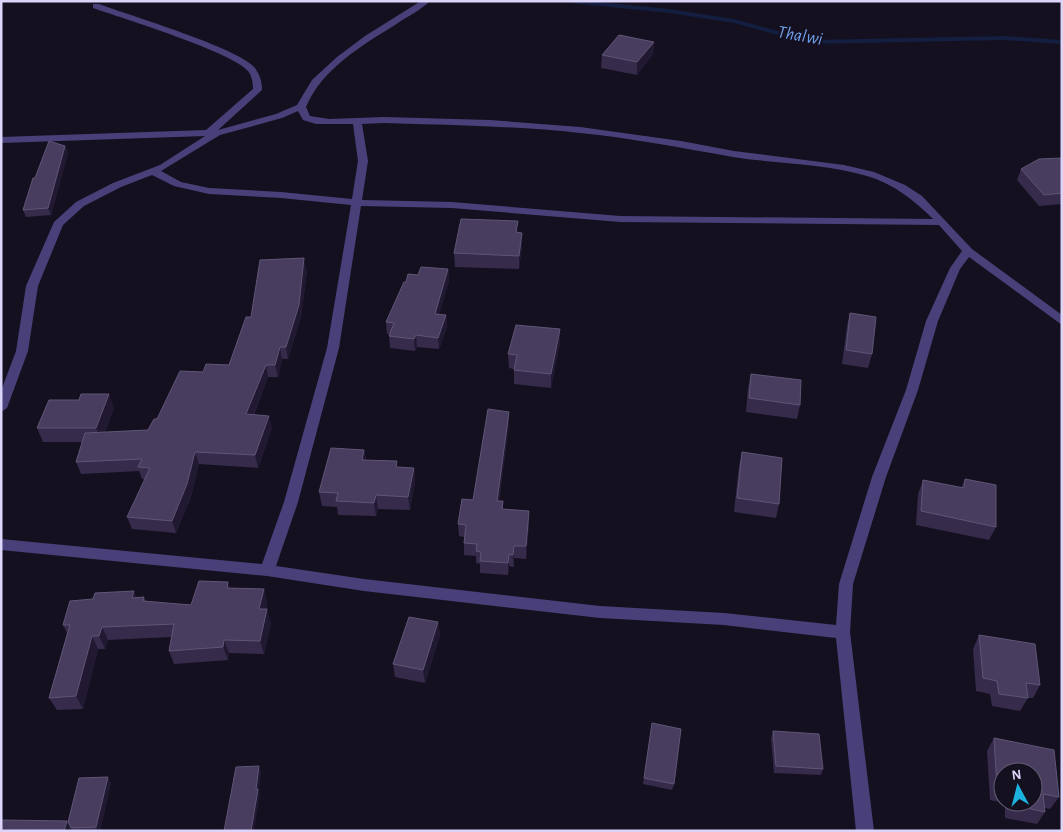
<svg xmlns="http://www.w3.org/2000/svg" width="1063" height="832" font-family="'Alegreya Sans',sans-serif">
	<rect width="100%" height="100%" fill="#151020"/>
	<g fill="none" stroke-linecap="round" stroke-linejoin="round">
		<path fill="#131e40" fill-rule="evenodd" d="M567 1H589L669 9 734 19 811 40 1005 36 1062 40V44L1005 40 811 44 734 23 669 13 570 3Z"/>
		<path fill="#4a4079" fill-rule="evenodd" d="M421 1H430C420 11 406 17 395 25 361 46 322 69 306 107L310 116 329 119 384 117 490 120 580 127 681 141 734 151 844 165 874 172 905 185 922 196 972 249 1062 315V325L969 257 960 269 938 321 918 390 886 477 853 584 850 632 874 831H856L836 638 724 625 600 618 364 591 267 576 1 550V539L262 564 284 502 327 348 351 205 281 198 209 194 174 186 152 175 121 187 84 206 63 225 38 286 28 351 7 408 1 412V391L16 351 26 286 54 222 76 202 113 183 160 165 205 136 1 143V137L206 130 253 89C253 83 252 76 248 71 232 52 122 18 93 8V4H99C128 15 239 48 255 68 260 75 262 82 262 90L218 130 276 114 297 105 312 80 337 57 365 36ZM298 111 303 120 316 124H353L358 161 352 199 281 192 209 188 181 182 161 171 220 135 282 118ZM384 123C449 125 515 126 580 133 631 138 682 148 733 157 777 164 825 163 867 176 894 184 914 200 933 219L620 216 452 202 362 200 368 161 362 124ZM361 206 452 208 620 222 939 225 962 251 950 268 926 321 906 390 872 477 839 584 836 625 724 613 600 606 364 579 276 566 298 502 339 348Z"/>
	</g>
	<g fill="#362b4b" fill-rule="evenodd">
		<path d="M654 42 653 54 637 75 601 68 602 55Z"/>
		<path d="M65 146 68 153 51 215 26 217 23 210 35 178Z"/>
		<path d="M1062 158V204L1039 206 1017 180 1021 169Z"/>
		<path d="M518 233H522V246L519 269 455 267 454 253Z"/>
		<path d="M448 269 449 280 439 315H446L447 327 439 349 417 347 415 351 390 348 389 336 390 334H387L386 322 406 282 418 275Z"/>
		<path d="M307 271 301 317 288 359H282L278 377H268L254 415 272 428 258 468 199 464 191 497 176 533 132 529 127 517 145 480 142 479 139 471 81 474 76 462 82 442H43L37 428 114 408 105 432 148 430 157 419 203 372 229 365 251 317Z"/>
		<path d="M850 313 872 354 868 368 842 364 847 326Z"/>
		<path d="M560 343 551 388 514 384V369L509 368 508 354Z"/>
		<path d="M751 374 800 405 797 419 746 412 748 388Z"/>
		<path d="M509 424 499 501H503V509L529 511V523L526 559 514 558V567L509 566 508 575 480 573V564L476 563V556L464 555V537L459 536 458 524 473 500Z"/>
		<path d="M364 450 366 460 398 467 414 468 415 482 410 510 378 509 376 516 338 515 337 507 322 506 319 492Z"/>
		<path d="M742 452 779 504 776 518 734 512 739 466Z"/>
		<path d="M965 479 996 527 989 540 916 525 918 494 923 480 961 488Z"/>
		<path d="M231 588 264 589 267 603 266 609 271 623 264 654 229 653 228 660 174 664 169 651 171 637 108 640 105 649H98L83 709 57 710 49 698 67 633 63 625 93 599 144 597 146 602 191 605Z"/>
		<path d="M438 622 440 635 425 683 395 677 393 664Z"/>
		<path d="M979 635 1040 685 1033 698H1028L1020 711 992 706 990 694 976 691 973 649Z"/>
		<path d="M652 723 674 784 672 790 643 784Z"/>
		<path d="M773 731 823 769 821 775 774 773 771 738Z"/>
		<path d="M994 738 1059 797 1050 809 1045 808V812L1037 824 1005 818V803L990 800 987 751ZM1003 772 1033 802H1003Z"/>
		<path d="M111 783 100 831H1L68 822Z"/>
	</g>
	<g fill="#211832">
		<path d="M654 42 653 54 637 75V62Z"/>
		<path d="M65 146 68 153 51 215 48 208Z"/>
		<path d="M522 233V246L519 269V256Z"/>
		<path d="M304 258 307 271 301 317 288 359 286 347Z"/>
		<path d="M448 269 449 280 436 326 435 314Z"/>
		<path d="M446 315 447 327 439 349 438 338Z"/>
		<path d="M560 329V343L551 388V374Z"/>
		<path d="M416 335 417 347 415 351 414 339Z"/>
		<path d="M280 347 282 359 278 377 275 365Z"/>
		<path d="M266 365 268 377 249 427 246 414Z"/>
		<path d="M109 394 114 408 102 442 96 428Z"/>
		<path d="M509 412V424L497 513V501Z"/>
		<path d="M269 416 272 428 258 468 255 455Z"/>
		<path d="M364 450 366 464 362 460Z"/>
		<path d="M195 452 199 464 191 497 176 533 172 521Z"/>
		<path d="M414 468 415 482 410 510 408 497Z"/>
		<path d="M376 495 378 509 376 516 374 503Z"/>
		<path d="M529 511V523L526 559V546Z"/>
		<path d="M514 546V567L513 555Z"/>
		<path d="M509 554V566L508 575V563Z"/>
		<path d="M228 582 233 595 227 588Z"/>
		<path d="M264 589 267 603 263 622 259 609Z"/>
		<path d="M134 591 140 605 132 598Z"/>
		<path d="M267 609 271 623 264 654 260 641Z"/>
		<path d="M438 622 440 635 425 683 423 670Z"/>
		<path d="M102 627 108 640 105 649 99 636Z"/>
		<path d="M92 636 98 649 83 709 76 696Z"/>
		<path d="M224 640 229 653 228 660 223 647Z"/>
		<path d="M259 766 261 772 259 791 260 795 254 831H251Z"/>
		<path d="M108 777 111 783 100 831H98L96 827Z"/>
		<path d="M67 821 73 831H64Z"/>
	</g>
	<g fill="#483d5e" stroke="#5f5576">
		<path d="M619 35 654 42 637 62 602 55Z"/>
		<path d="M49 141 65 146 48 208 23 210 33 178H35Z"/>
		<path d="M1062 158V193L1044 195 1021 169 1039 159Z"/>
		<path d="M461 219 518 221 516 232 522 233 519 256 454 253Z"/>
		<path d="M304 258 299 305 286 347H280L275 365H266L246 414 269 416 255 455 195 452 187 484 172 521 127 517 150 468 138 467 142 459 76 462 85 433 148 430 154 419H157L180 371 203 372 206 364 229 365 246 317H251L260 260Z"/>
		<path d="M421 267 448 269 435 314 446 315 438 338 416 335 414 339 389 336 394 323 386 322 404 282H406L408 274 418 275Z"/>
		<path d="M850 313 876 317 872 354 846 350Z"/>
		<path d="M516 325 560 329 551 374 514 370 517 355 508 354Z"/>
		<path d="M751 374 801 380 800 405 749 398Z"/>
		<path d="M81 394H109L96 428H37L49 400H79Z"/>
		<path d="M488 409 509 412 497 501H503L502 509 529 511 526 546H514L513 555 509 554 508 563 480 561 481 552 476 551 477 544 464 543 466 525 458 524 462 499 473 500Z"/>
		<path d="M331 448 364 450 362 460 397 461 396 467 414 468 408 497 376 495 374 503 336 501 338 493 319 492Z"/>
		<path d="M742 452 782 458 779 504 737 498Z"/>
		<path d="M965 479 996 485V527L921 511 923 480 964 488Z"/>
		<path d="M199 581 228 582 227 588 264 589 259 609H267L260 641 224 640 223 647 169 651 174 624 102 627 99 636H92L76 696 49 698 70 625H63L70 601 93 599 95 593 134 591 132 598 144 597 143 601 191 605Z"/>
		<path d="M409 617 438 622 423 670 393 664Z"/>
		<path d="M979 635 1035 644 1040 685 1026 683 1028 698 999 694 997 681 983 678Z"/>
		<path d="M652 723 681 729 674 784 644 778Z"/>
		<path d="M773 731 819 734 823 769 776 766Z"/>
		<path d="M994 738 1054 750 1059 797 1043 794 1045 812 1013 805V802H1033V772H1003V789L997 787Z"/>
		<path d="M259 766 256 789H258L251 831H224L236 767Z"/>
		<path d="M108 777 96 827 71 828 68 822 79 778Z"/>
		<path d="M1 820 67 821 64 831H1Z"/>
	</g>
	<g text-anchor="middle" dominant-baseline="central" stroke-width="4.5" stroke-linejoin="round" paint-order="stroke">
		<g font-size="18" font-style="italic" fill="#6fa2ed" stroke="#151020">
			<text transform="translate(800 36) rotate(10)">Thalwi</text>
		</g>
	</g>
	<rect width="1063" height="832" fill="none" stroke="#ddd4fa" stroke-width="5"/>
	<g transform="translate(1018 787) rotate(353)"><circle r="24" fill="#151020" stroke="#655e77"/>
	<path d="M0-4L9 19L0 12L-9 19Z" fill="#1cb1de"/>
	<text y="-8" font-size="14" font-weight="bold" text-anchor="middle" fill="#ddd4fa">N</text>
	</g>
</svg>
